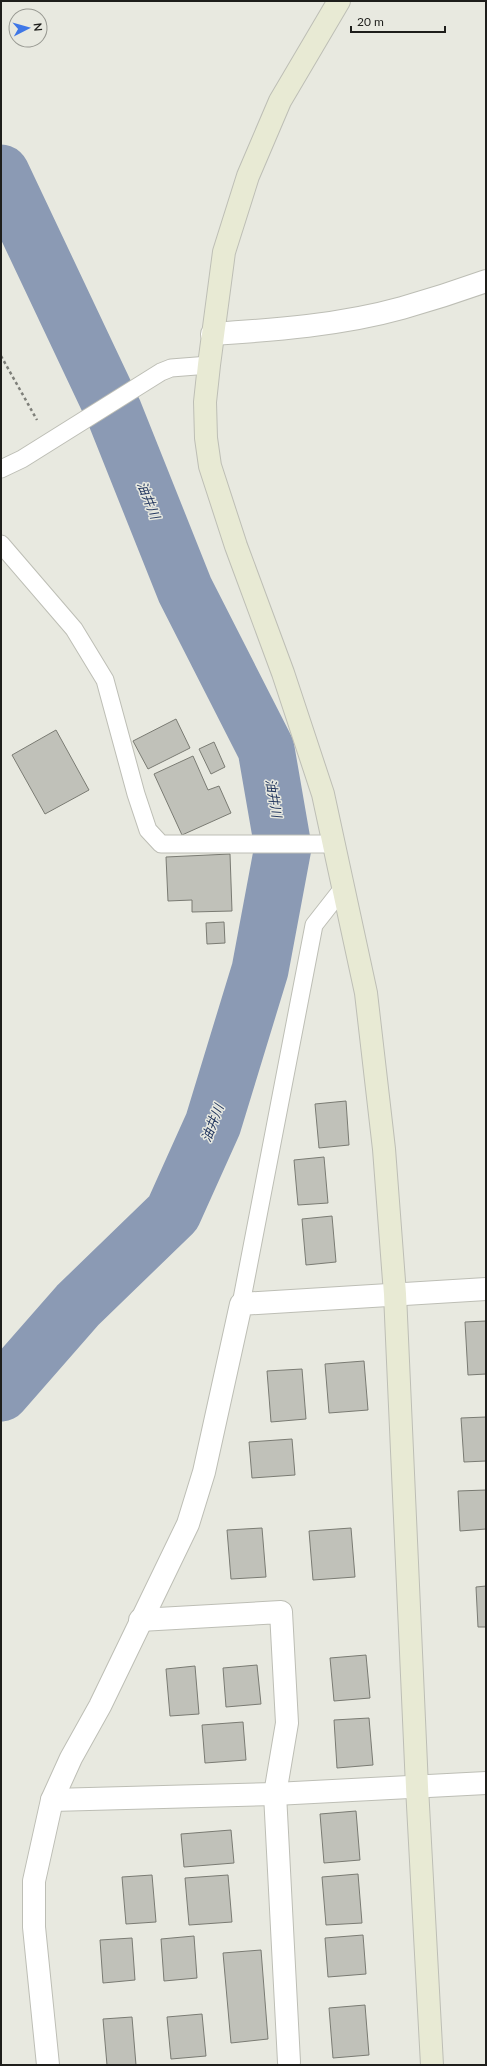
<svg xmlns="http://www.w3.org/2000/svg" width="487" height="2066" font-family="Lato,'Noto Sans JP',sans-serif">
	<rect width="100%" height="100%" fill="#e8e9e0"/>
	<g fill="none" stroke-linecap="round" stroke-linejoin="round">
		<path stroke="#8b9ab4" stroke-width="57" d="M1 173 114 412 185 590 266 749 283 847 260 970 213 1124 173 1213 78 1305 1 1393"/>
	</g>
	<g fill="#c0c1b9" stroke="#7a7b73">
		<path d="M176 719 190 748 148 769 133 741Z"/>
		<path d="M56 730 89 790 45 814 12 755Z"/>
		<path d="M214 742 225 767 211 774 199 749Z"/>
		<path d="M193 756 208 790 219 786 231 813 182 835 154 774Z"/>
		<path d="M230 854 232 911 192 912V900L168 901 166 857Z"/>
		<path d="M224 922 225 943 207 944 206 923Z"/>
		<path d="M346 1101 349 1145 319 1148 315 1104Z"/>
		<path d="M324 1157 328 1203 298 1205 294 1160Z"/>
		<path d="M332 1216 336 1262 306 1265 302 1219Z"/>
		<path d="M486 1321V1374L468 1375 465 1322Z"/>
		<path d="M364 1361 368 1410 329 1413 325 1364Z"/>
		<path d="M302 1369 306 1419 271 1422 267 1371Z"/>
		<path d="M486 1417V1461L464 1462 461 1418Z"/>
		<path d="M292 1439 295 1475 252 1478 249 1442Z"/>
		<path d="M486 1490V1529L460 1531 458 1491Z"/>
		<path d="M262 1528 266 1577 231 1579 227 1530Z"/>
		<path d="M351 1528 355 1577 313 1580 309 1531Z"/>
		<path d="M486 1586V1627H478L476 1587Z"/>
		<path d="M366 1655 370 1698 334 1701 330 1658Z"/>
		<path d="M257 1665 261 1704 226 1707 223 1668Z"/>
		<path d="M195 1666 199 1714 170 1716 166 1669Z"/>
		<path d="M369 1718 373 1765 337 1768 334 1720Z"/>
		<path d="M243 1722 246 1760 205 1763 202 1725Z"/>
		<path d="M356 1811 360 1860 324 1863 320 1814Z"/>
		<path d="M231 1830 234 1863 184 1867 181 1834Z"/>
		<path d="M358 1874 362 1923 326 1925 322 1877Z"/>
		<path d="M152 1875 156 1922 126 1924 122 1877Z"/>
		<path d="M228 1875 232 1922 189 1925 185 1878Z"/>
		<path d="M363 1935 366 1974 328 1977 325 1938Z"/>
		<path d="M194 1936 197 1978 164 1981 161 1939Z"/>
		<path d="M132 1938 135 1980 103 1983 100 1940Z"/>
		<path d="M261 1950 268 2039 231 2043 223 1953Z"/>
		<path d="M365 2005 369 2055 333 2058 329 2008Z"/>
		<path d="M202 2014 206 2056 171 2059 167 2017Z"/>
		<path d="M132 2017 136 2065H107L103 2019Z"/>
	</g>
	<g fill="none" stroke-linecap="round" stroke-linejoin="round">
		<defs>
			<g id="lane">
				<path d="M1 469 22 459 161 372 171 368 209 365"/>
				<path d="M1 544 74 629 105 680 136 794 148 830 161 844H334"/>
				<path d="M241 1304 314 925 343 888"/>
			</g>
			<g id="street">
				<path d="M212 334C275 330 341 325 402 308 430 300 458 291 486 281"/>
				<path d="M140 1620 281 1612 287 1723 275 1794 289 2062"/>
				<path d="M52 1800 275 1794 486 1783"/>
				<path d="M48 2065 34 1927V1881L52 1800 71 1758 100 1706 188 1524 204 1472 241 1304 486 1289"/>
			</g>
			<path id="secondary" d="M339 1 280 101 248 176 224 252 209 365 205 402 206 438 210 466 236 546 283 673 323 794 366 993 384 1149 395 1294 417 1787 432 2065"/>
		</defs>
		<use href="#lane" stroke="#bdbeb5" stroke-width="19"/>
		<use href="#street" stroke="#bdbeb5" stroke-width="24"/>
		<use href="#secondary" stroke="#bdbeb5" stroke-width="24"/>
		<path stroke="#7e7f79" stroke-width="2.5" stroke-dasharray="3 3" stroke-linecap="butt" d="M1 356 37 420"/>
		<use href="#lane" stroke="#fff" stroke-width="17"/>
		<use href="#street" stroke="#fff" stroke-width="22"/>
		<use href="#secondary" stroke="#e8ead4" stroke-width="22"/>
	</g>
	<g text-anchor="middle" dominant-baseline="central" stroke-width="3" stroke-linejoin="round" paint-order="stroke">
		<g font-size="13" font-style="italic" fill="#263a61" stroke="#e8e9e0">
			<text transform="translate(149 500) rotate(68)">油井川</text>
			<text transform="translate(274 798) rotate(80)">油井川</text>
			<text transform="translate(212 1123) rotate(-69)">油井川</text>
		</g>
	</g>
	<rect width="487" height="2066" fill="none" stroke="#1e1e1b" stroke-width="4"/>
	<g transform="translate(28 28) rotate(84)"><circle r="19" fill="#e8e9e0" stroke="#979891"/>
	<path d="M0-3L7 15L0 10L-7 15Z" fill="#3f77e7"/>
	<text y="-6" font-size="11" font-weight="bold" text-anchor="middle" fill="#1e1e1b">N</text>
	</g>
	<path d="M351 26v6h94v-6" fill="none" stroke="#1e1e1b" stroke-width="2"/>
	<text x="357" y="26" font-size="12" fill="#1e1e1b" stroke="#e8e9e0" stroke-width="3" paint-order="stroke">20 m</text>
</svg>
